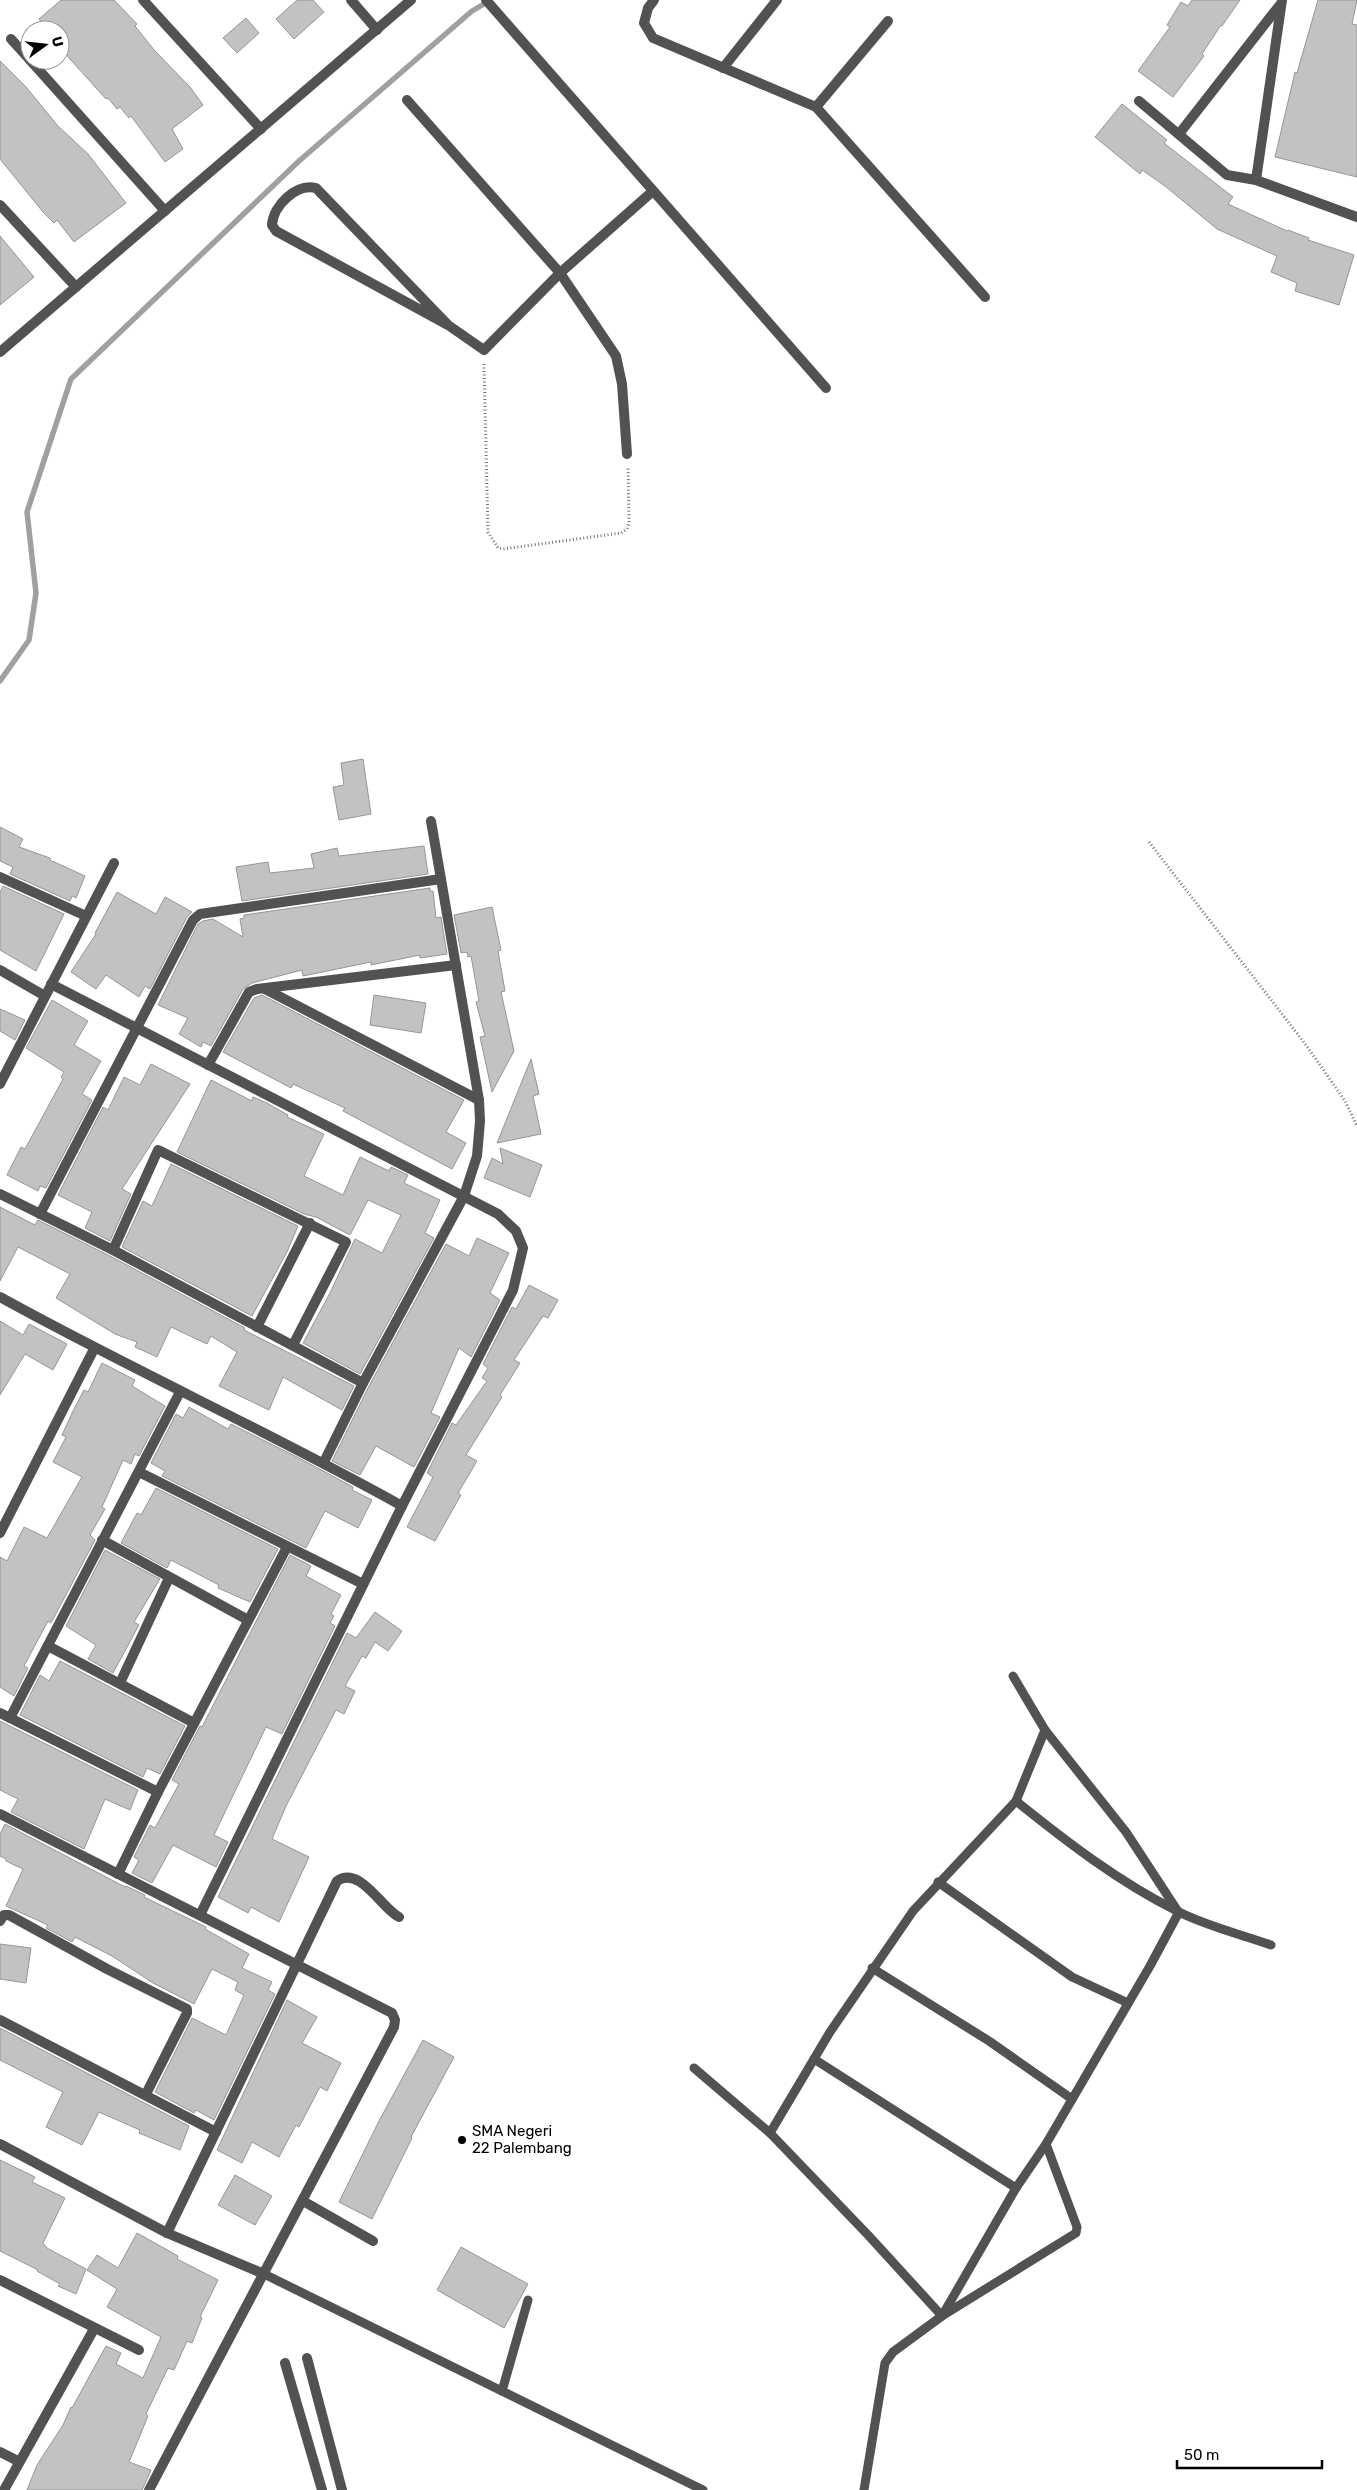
<svg xmlns="http://www.w3.org/2000/svg" width="1357" height="2490" font-family="Rubik,sans-serif">
	<rect width="100%" height="100%" fill="#fff"/>
	<g fill="none" stroke-linecap="round" stroke-linejoin="round">
		<path stroke="#a0a0a0" stroke-width="5.5" d="M0 681 29 640 36 593 27 512 71 379 299 161 472 11 489 1"/>
	</g>
	<g fill="#c2c2c2" stroke="#969696">
		<path d="M61 0H114L137 24 135 26 155 51 190 87 203 105 172 129 183 149 165 162 131 116 129 118 120 107 117 109 108 98 106 99 60 48V30H48L39 19Z"/>
		<path d="M297 0H313L324 12 294 39 276 19Z"/>
		<path d="M1192 0H1240L1222 26 1221 25 1202 54 1204 56 1173 97 1138 71 1170 27 1167 25 1181 2 1188 6Z"/>
		<path d="M1318 0H1357L1352 24 1357 25V177L1275 157 1295 72 1297 73Z"/>
		<path d="M246 18 259 33 237 53 223 38Z"/>
		<path d="M0 61 26 87 58 126 88 154 126 203 74 242 57 220 54 223 43 212 0 159Z"/>
		<path d="M1122 104 1167 140 1164 143 1233 197 1228 204 1287 231 1288 230 1309 238 1308 240 1354 255 1339 305 1295 291 1297 283 1271 272 1277 256 1217 229 1165 186 1142 170 1140 174 1095 137Z"/>
		<path d="M0 236 34 277 0 305Z"/>
		<path d="M363 759 371 814 339 820 333 787 344 785 341 763Z"/>
		<path d="M0 827 23 839 19 847 50 858V860L85 876 76 898 72 896 70 901 10 874 13 867 0 861Z"/>
		<path d="M424 846 428 874 242 901 236 867 268 862 270 873 314 868 311 854 337 848 339 856Z"/>
		<path d="M3 886 64 914 36 971 0 950V892Z"/>
		<path d="M430 888V891H433L436 918 441 917 447 954 420 958V955L371 965V962L303 976 302 970 252 983 243 989 211 1046 203 1042 201 1047 179 1034 188 1018 158 1005 198 924 203 921 213 919 243 937 240 919 244 918V915Z"/>
		<path d="M117 892 156 914 165 897 192 912 187 917 150 989 145 986 139 997 106 975 96 989 71 972 96 934 95 933Z"/>
		<path d="M492 907 501 950 498 951 505 991 501 992 514 1051 492 1092 480 1037 485 1036 476 1002 479 1001 471 956 468 957 467 952 461 953 454 915Z"/>
		<path d="M262 995 464 1100 446 1132 466 1143 452 1169 343 1111 345 1108 293 1084 291 1088 223 1052 254 998Z"/>
		<path d="M374 995 426 1003 421 1033 370 1025Z"/>
		<path d="M52 1000 88 1021 74 1045 101 1061 82 1094 92 1100 46 1188 40 1186 38 1191 7 1175 21 1147 25 1149 63 1079 61 1077 64 1072 26 1048Z"/>
		<path d="M0 1009 25 1020 15 1040 0 1031Z"/>
		<path d="M531 1059 539 1094 533 1096 541 1134 497 1143Z"/>
		<path d="M151 1064 190 1084 122 1189 131 1194 110 1241 85 1228 92 1212 58 1195 103 1107 108 1110 124 1077 140 1085Z"/>
		<path d="M211 1080 252 1101 253 1097 267 1103 288 1115 287 1117 324 1134 304 1176 343 1195 360 1157 389 1171 391 1167 408 1175 404 1183 440 1200 425 1233 434 1238 360 1374 303 1343 330 1293 355 1239 382 1253 401 1215 368 1200 350 1235 316 1217 304 1214 177 1152Z"/>
		<path d="M500 1148 542 1165 530 1197 484 1178 492 1158 503 1164Z"/>
		<path d="M171 1164 298 1226 287 1252 252 1316 122 1247 143 1201 152 1206Z"/>
		<path d="M0 1207 35 1225 38 1220 110 1256 245 1328 244 1330 354 1386 342 1410 283 1377 269 1410 219 1386 237 1352 211 1336 207 1344 171 1327 157 1357 135 1347 137 1342 115 1334 56 1298 70 1274 18 1247 0 1281Z"/>
		<path d="M477 1238 509 1253 490 1293 500 1300 471 1357 459 1348 431 1413 440 1417 414 1467 376 1446 360 1475 332 1461 369 1386 446 1244 469 1256Z"/>
		<path d="M529 1285 558 1300 548 1318 543 1316 514 1360 520 1363 500 1395 502 1397 466 1455 477 1461 458 1493 461 1495 435 1541 407 1527 433 1477 427 1473 452 1423 456 1425 487 1381 482 1378 488 1368 483 1364 512 1307 516 1309Z"/>
		<path d="M0 1321 23 1335 29 1324 67 1344 53 1370 25 1354 0 1395Z"/>
		<path d="M102 1363 135 1380 132 1386 165 1406 139 1456 135 1454 131 1464 123 1460 102 1507 105 1509 90 1535 95 1540 51 1623 48 1621 24 1666 28 1668 14 1696 0 1687V1557L7 1561 24 1527 47 1538 82 1477 53 1462 66 1437 62 1435 73 1411 84 1390 88 1392Z"/>
		<path d="M189 1407 228 1429 231 1424 299 1458 353 1487 352 1490 372 1500 358 1528 325 1511 306 1548 162 1476 165 1471 151 1463 176 1414 183 1418Z"/>
		<path d="M156 1488 278 1549 250 1602 218 1588 219 1585 171 1560 167 1568 121 1543 137 1513 141 1515Z"/>
		<path d="M105 1550 160 1579 134 1622 139 1625 113 1673 88 1659 96 1645 66 1626Z"/>
		<path d="M290 1555 311 1566 306 1576 341 1595 331 1614 334 1616 330 1623 335 1626 282 1734 266 1727 214 1835 228 1842 216 1867 173 1845 152 1883 132 1873 139 1860 134 1857 150 1825 155 1828 179 1784 172 1780 200 1726 202 1727Z"/>
		<path d="M375 1612 402 1631 388 1651 375 1642 366 1658 362 1656 345 1686 355 1691 344 1714 336 1710 286 1806 272 1839 309 1857 279 1922 251 1907 248 1913 218 1897 347 1633 356 1638Z"/>
		<path d="M60 1661 185 1726 160 1774 147 1768 143 1777 20 1715 40 1675 49 1681Z"/>
		<path d="M0 1721 138 1790 130 1810 105 1799 84 1849 11 1812 18 1799 0 1790Z"/>
		<path d="M5 1824 125 1887 126 1886 145 1895 144 1897 206 1927 205 1929 249 1954 242 1968 272 1982 268 1990 275 1994 214 2120 196 2110 194 2113 155 2092 192 2018 226 2035 244 1995 235 1990 238 1982 212 1969 194 2004 153 1983 112 1956 75 1937 72 1942 46 1928 48 1925 6 1906 23 1869 6 1861V1859L0 1856V1834Z"/>
		<path d="M0 1944 31 1948 26 1983 0 1979Z"/>
		<path d="M287 2000 317 2017 302 2043 341 2063 327 2091 320 2087 299 2127 296 2125 279 2157 252 2142 242 2163 217 2150Z"/>
		<path d="M0 2028 189 2126 180 2150 139 2133 140 2130 99 2112 82 2145 46 2127 63 2092 0 2060Z"/>
		<path d="M423 2040 454 2057 411 2137 412 2138 372 2219 339 2202 379 2121Z"/>
		<path d="M0 2160 35 2177 32 2182 65 2198 43 2243 47 2248 86 2269 76 2294 58 2286 60 2284 37 2271 38 2270 0 2251Z"/>
		<path d="M235 2175 272 2196 255 2225 218 2205Z"/>
		<path d="M137 2233 178 2256 177 2259 218 2280 200 2317 202 2318 192 2343 187 2341 174 2370 168 2368 146 2414 148 2416 129 2462 151 2470 148 2477 142 2490H27L37 2465 63 2425 71 2407 72 2408 106 2346 121 2353 116 2364 143 2378 161 2337 107 2307 117 2289 87 2270 97 2255 118 2268Z"/>
		<path d="M461 2247 528 2284 504 2328 437 2290Z"/>
	</g>
	<g fill="none" stroke-linecap="round" stroke-linejoin="round">
		<g stroke="#747474" stroke-width="3" stroke-dasharray="1 2.5" stroke-linecap="butt">
			<path d="M484 364 488 532 498 548 503 549 621 533 627 529 629 523 628 467"/>
			<path d="M1149 842 1306 1045 1345 1101 1357 1126"/>
		</g>
		<g stroke="#525252" stroke-width="9">
			<path d="M1013 1676 1045 1730 1126 1832 1177 1910"/>
			<path d="M1016 1801C1067 1842 1119 1882 1177 1911 1206 1926 1240 1934 1271 1945"/>
			<path d="M938 1882 1072 1977 1128 2003"/>
			<path d="M872 1968 989 2041 1072 2099"/>
			<path d="M814 2059 1016 2188"/>
			<path d="M694 2068 770 2133 868 2235 942 2316 1076 2233 1077 2227 1046 2144"/>
			<path d="M770 2133 830 2032 913 1911 1016 1801 1045 1730"/>
			<path d="M264 2274 703 2490"/>
			<path d="M502 2391 528 2300"/>
			<path d="M864 2490 885 2363 893 2352 942 2316 1016 2188 1046 2144 1150 1966 1179 1912"/>
		</g>
		<g stroke="#525252" stroke-width="10">
			<path d="M143 0 261 129"/>
			<path d="M351 0 377 30"/>
			<path d="M486 0 826 388"/>
			<path d="M654 0 648 8 644 23 653 38 816 107 985 297"/>
			<path d="M11 39 30 60"/>
			<path d="M30 60 165 211"/>
			<path d="M723 68 777 0"/>
			<path d="M407 100 560 273 616 356 622 384 627 454"/>
			<path d="M1139 101 1227 175 1256 180 1357 217"/>
			<path d="M816 107 888 21"/>
			<path d="M1179 134 1279 6"/>
			<path d="M1256 180 1282 0"/>
			<path d="M0 205 76 287"/>
			<path d="M448 325 316 188C296 183 273 206 272 225L276 231 448 325 484 350 560 273 653 191"/>
			<path d="M0 352 411 0"/>
			<path d="M0 877 86 916"/>
			<path d="M0 970 45 996"/>
			<path d="M51 984 498 1214 516 1231 523 1248 513 1290 402 1506 200 1915"/>
			<path d="M265 989 479 1100"/>
			<path d="M208 1065 249 992 257 989 456 965"/>
			<path d="M0 1084 114 863"/>
			<path d="M0 1194 113 1250 363 1383"/>
			<path d="M40 1214 193 920 200 914 441 879"/>
			<path d="M113 1250 158 1150 346 1242 293 1345"/>
			<path d="M0 1297C132 1370 270 1432 402 1506"/>
			<path d="M257 1327 310 1223"/>
			<path d="M324 1462 363 1383 464 1196 477 1156 480 1121 479 1100 431 821"/>
			<path d="M139 1472 363 1584"/>
			<path d="M0 1533 94 1349"/>
			<path d="M102 1540 248 1620"/>
			<path d="M48 1646 194 1723"/>
			<path d="M120 1683 169 1578"/>
			<path d="M0 1713 158 1792"/>
			<path d="M10 1718 180 1392"/>
			<path d="M0 1814 392 2013 395 2020 394 2027 149 2490"/>
			<path d="M118 1874 158 1792 287 1547"/>
			<path d="M0 1921 4 1915H9L107 1969 187 2009V2013L146 2094"/>
			<path d="M0 2020 216 2132"/>
			<path d="M0 2144 167 2233 264 2274"/>
			<path d="M303 2201 373 2241"/>
			<path d="M167 2233 337 1881C360 1865 382 1909 399 1917"/>
			<path d="M0 2280 139 2350"/>
			<path d="M307 2358 342 2490"/>
			<path d="M285 2363 322 2490"/>
			<path d="M0 2452 18 2461"/>
			<path d="M4 2490 94 2329"/>
		</g>
	</g>
	<circle fill="#000" stroke="#fff" stroke-width="2" cx="462" cy="2140" r="5"/>
	<g text-anchor="middle" dominant-baseline="central" stroke-width="4.5" stroke-linejoin="round" paint-order="stroke">
		<g font-size="15" fill="#000" stroke="#fff" text-anchor="start">
			<text x="472" y="2131">SMA Negeri<tspan x="472" dy="17">22 Palembang</tspan></text>
		</g>
	</g>
	<g transform="translate(45 45) rotate(75)"><circle r="24" fill="#ffffff" stroke="#999999"/>
	<path d="M0-4L9 19L0 12L-9 19Z" fill="#000000"/>
	<text y="-8" font-size="14" font-weight="bold" text-anchor="middle" fill="#000000">U</text>
	</g>
	<path d="M1177 2460v8h145v-8" fill="none" stroke="#000000" stroke-width="2.5"/>
	<text x="1184" y="2460" font-size="15" fill="#000000" stroke="#ffffff" stroke-width="4" paint-order="stroke">50 m</text>
</svg>
